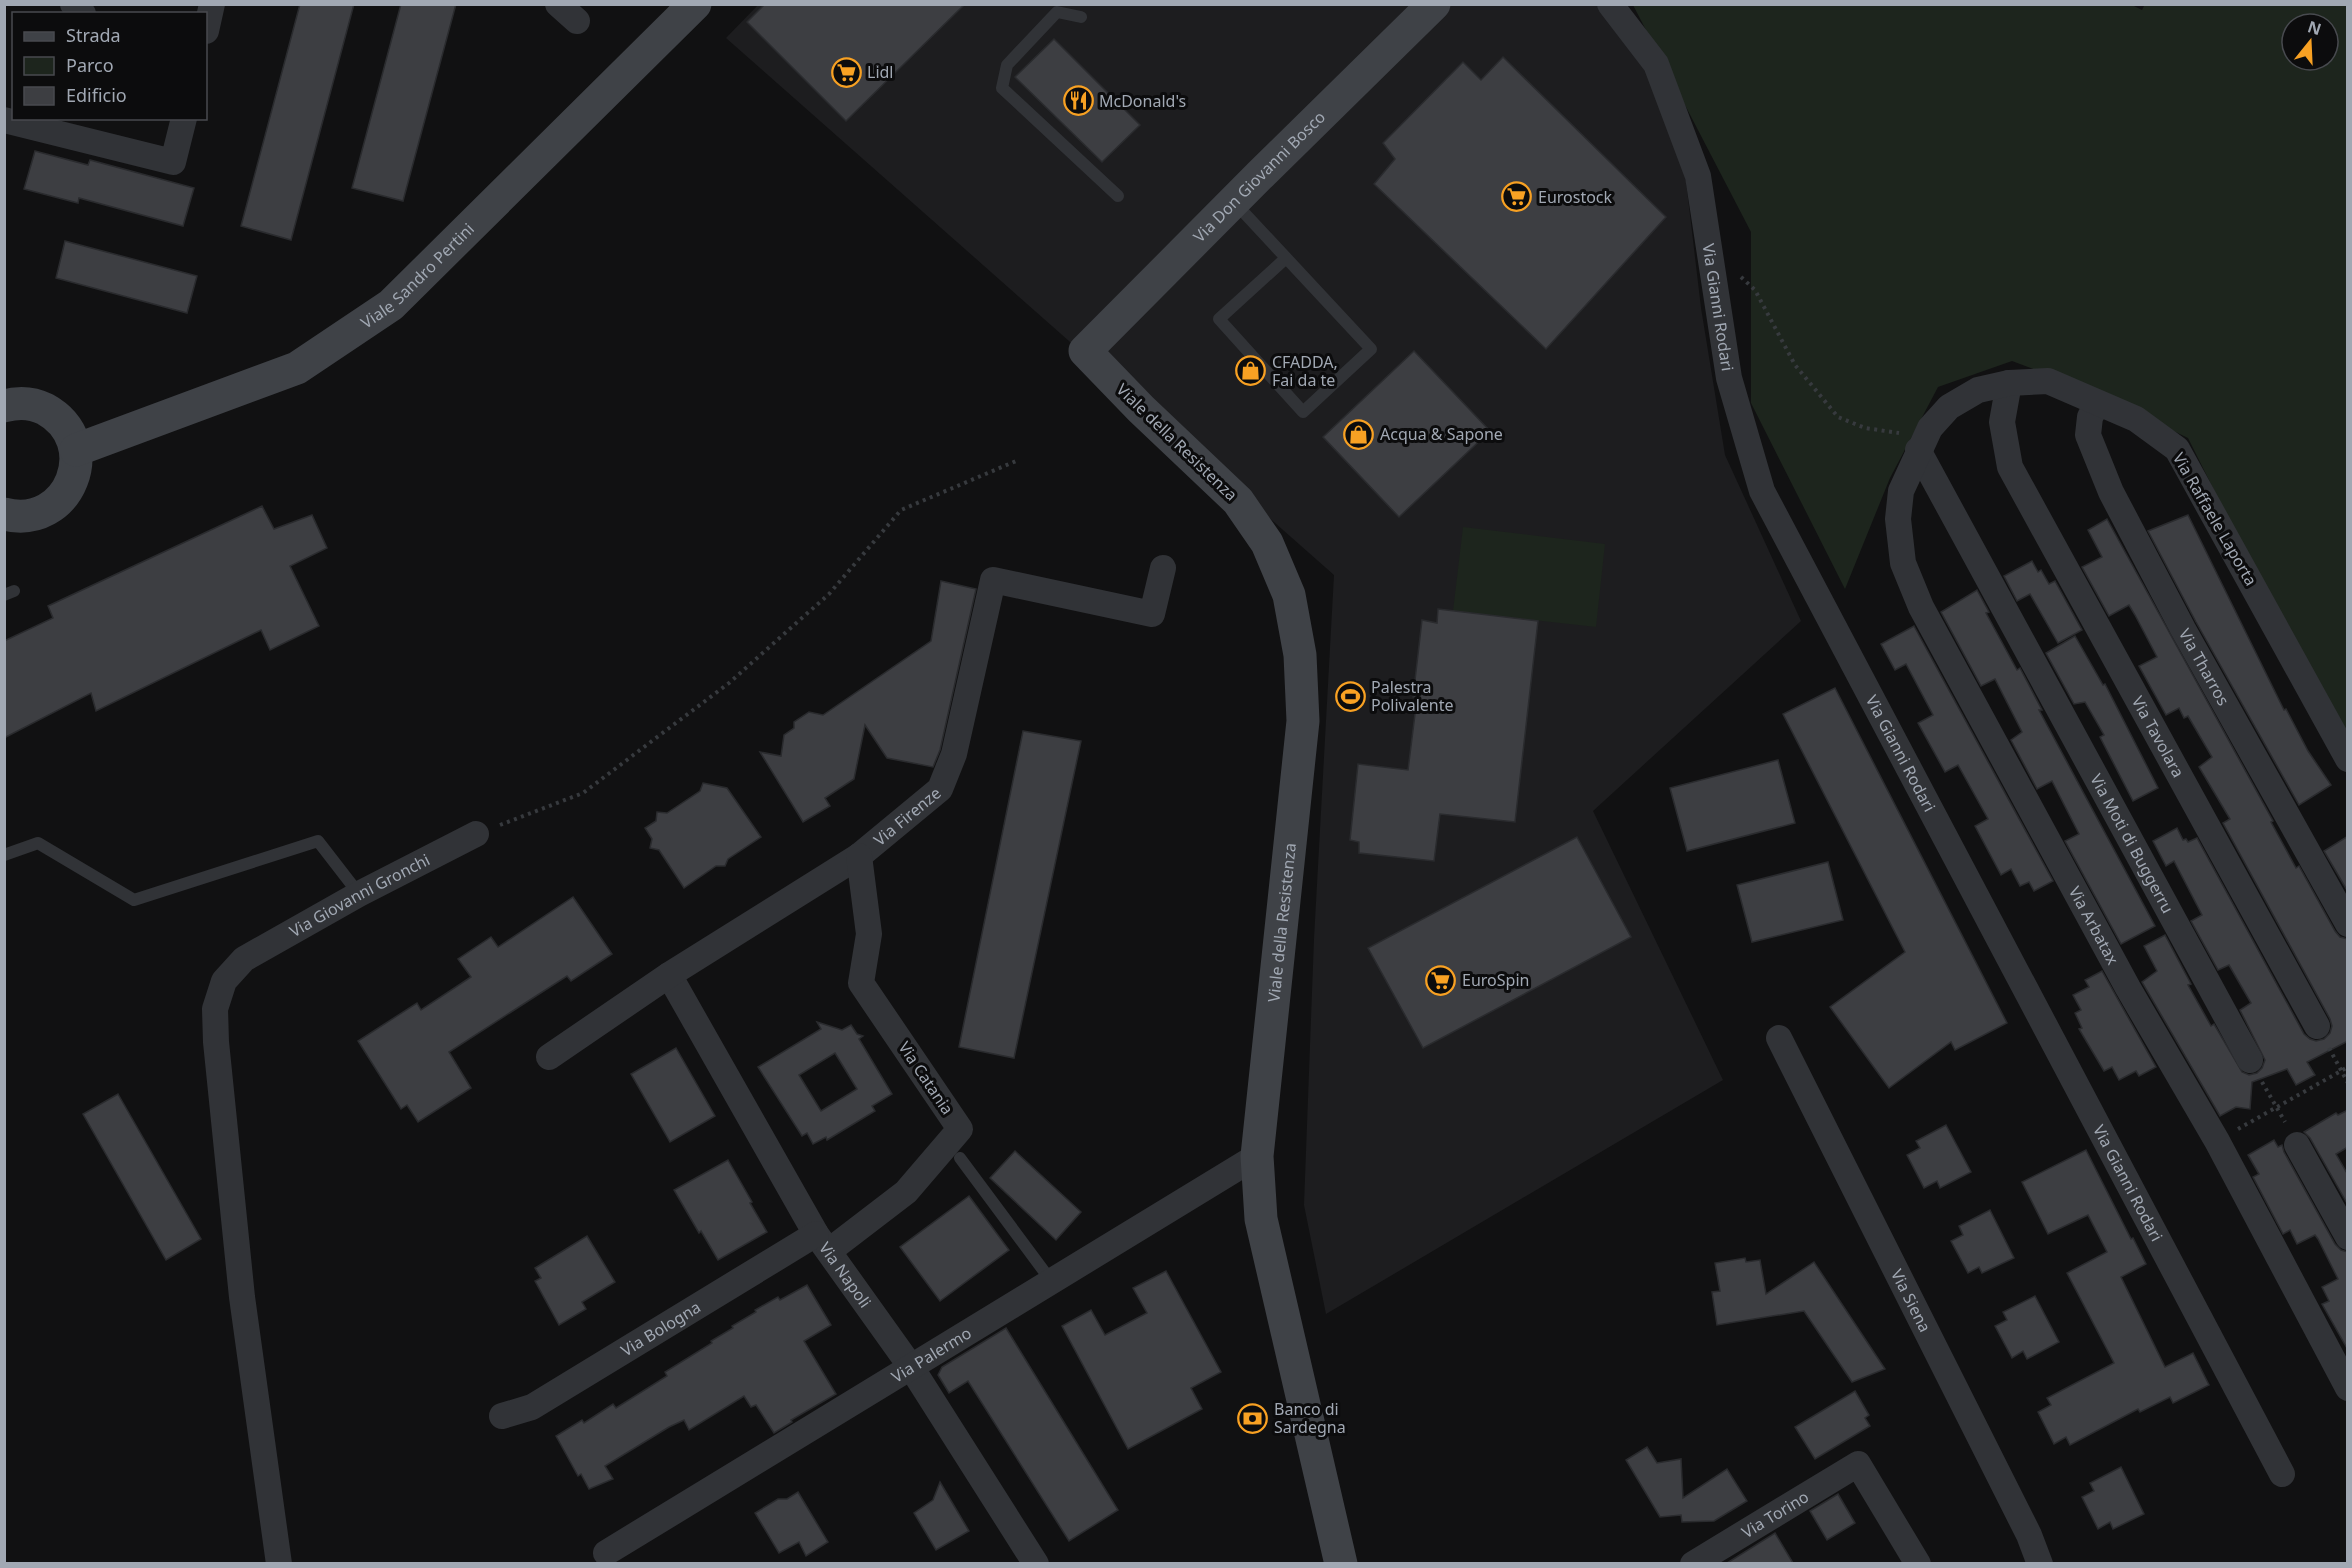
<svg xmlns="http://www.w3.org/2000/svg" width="2352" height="1568" font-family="'Noto Sans',sans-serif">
	<rect width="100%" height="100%" fill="#111112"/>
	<path fill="#1d1d1f" d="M759 4 1623 5 1684 164 1701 308 1725 455 1801 621 1593 811 1723 1080 1326 1314 1304 1205 1314 939 1334 575 726 38Z"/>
	<g fill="#1d251d" fill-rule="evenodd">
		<path d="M2130 4 2142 10 2145 4 2347 5V740L2296 654 2188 438 2089 390 2012 361 1938 387 1890 478 1845 589 1751 403V232L1633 5ZM2292 24H2328V60H2292Z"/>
		<path d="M1463 527 1605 544 1596 627 1453 611Z"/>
	</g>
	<g fill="#3d3e42" stroke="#2a2b2e" stroke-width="1.5" fill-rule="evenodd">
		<path d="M300 4H354L291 240 241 226Z"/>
		<path d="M401 4H456L403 201 352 188Z"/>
		<path d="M765 4H965L846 121 747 22Z"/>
		<path d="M1054 39 1140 125 1102 162 1015 77Z"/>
		<path d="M1503 57 1666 217 1546 349 1374 184 1395 159 1383 143 1463 62 1481 80Z"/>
		<path d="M35 151 88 165 90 160 194 188 183 226 79 198 78 203 24 189Z"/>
		<path d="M65 241 197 276 187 313 56 278Z"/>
		<path d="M1414 351 1490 431 1399 517 1323 437Z"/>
		<path d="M262 506 274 529 312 515 327 548 290 566 319 626 270 650 261 630 96 711 91 693 4 738V641L53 618 48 606Z"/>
		<path d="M2188 515 2284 710 2286 709 2308 751 2331 785 2299 805 2196 622 2148 531Z"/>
		<path d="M2107 519 2273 821 2271 822 2296 868 2299 866 2335 931 2340 937 2348 939V1041L2307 1062 2315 1075 2296 1085 2287 1069 2252 1082 2250 1109 2236 1107 2220 1116 2142 982 2157 971 2144 946 2165 935 2191 984 2188 985 2211 1026 2214 1024 2242 1072 2249 1075 2257 1073 2262 1068 2265 1060 2240 1010 2251 1003 2229 965 2218 970 2191 921 2202 915 2174 861 2166 866 2153 841 2177 828 2183 840 2186 839 2188 842 2197 838 2304 1034 2310 1039 2316 1041 2324 1039 2330 1033 2332 1026 2330 1019 2223 823 2230 819 2199 767 2212 757 2188 716 2184 718 2179 708 2166 715 2139 666 2157 657 2135 615 2129 605 2109 616 2082 567 2102 557 2088 530Z"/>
		<path d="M2032 561 2038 572 2041 570 2049 584 2055 581 2082 630 2058 643 2030 594 2017 601 2004 576Z"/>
		<path d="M941 581 976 589 940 750 933 767 887 758 865 725 854 779 825 798 830 806 803 822 760 752 781 756 784 735 794 728V722L809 712 823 715 931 641Z"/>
		<path d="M1977 590 1989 612 1986 613 2017 670 2020 668 2042 710H2039L2155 926 2121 944 2065 841 2079 834 2052 781 2037 789 2011 740 2022 732 1995 679 1981 686 1941 612Z"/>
		<path d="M1438 609 1538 621 1515 822 1440 814 1434 861 1359 853V842L1350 840 1358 764 1408 770 1417 698 1413 697 1422 620 1437 623Z"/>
		<path d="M1914 626 2053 881 2034 891 2029 882 2020 886 2011 869 2001 875 1975 826 1988 819 1958 765 1945 772 1918 723 1933 715 1906 664 1895 670 1881 644Z"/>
		<path d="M2075 636 2103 685 2105 684 2158 788 2133 801 2100 737 2104 735 2085 702 2074 704 2046 653Z"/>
		<path d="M1835 688 2007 1023 1955 1050 1951 1042 1889 1088 1830 1007 1905 952 1783 714Z"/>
		<path d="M1023 731 1081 741 1014 1058 959 1047Z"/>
		<path d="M1778 760 1795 823 1687 851 1670 788Z"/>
		<path d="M703 783 727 788 761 837 728 859 725 866H716L684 888 659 850 650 848 652 839 645 828 656 821 657 812 667 813 700 791Z"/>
		<path d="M2348 836V892L2324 851Z"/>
		<path d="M1577 837 1631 937 1423 1048 1368 948Z"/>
		<path d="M1828 862 1843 920 1752 942 1737 885Z"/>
		<path d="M573 897 612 954 571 981 567 976 449 1052 471 1088 418 1122 407 1105 401 1109 358 1041 417 1003 421 1010 471 977 458 959 491 937 498 947Z"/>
		<path d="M2102 971 2156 1067 2139 1076 2136 1071 2119 1080 2112 1067 2104 1071 2079 1029 2082 1028 2075 1013 2081 1010 2073 995 2089 987 2085 980Z"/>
		<path d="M817 1022 842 1030 851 1025 857 1034 863 1036 859 1039 892 1094 872 1106 875 1111 827 1140 826 1137 813 1144 807 1133 802 1136 758 1067 821 1029ZM835 1053 857 1089 821 1111 799 1075Z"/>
		<path d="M676 1048 715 1116 670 1142 631 1074Z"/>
		<path d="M118 1094 201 1239 166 1260 83 1114Z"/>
		<path d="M2348 1110V1147L2336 1154 2348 1175V1205L2310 1138 2304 1132 2336 1113 2338 1115Z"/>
		<path d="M1946 1125 1971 1172 1940 1188 1937 1181 1924 1188 1907 1155 1920 1148 1916 1141Z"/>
		<path d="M2274 1140 2278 1147 2282 1145 2284 1152 2335 1244 2341 1250 2348 1252V1350L2322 1304 2329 1301 2322 1287 2338 1279 2318 1239 2315 1235 2297 1244 2290 1230 2283 1234 2253 1177 2259 1174 2248 1155Z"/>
		<path d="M2086 1150 2131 1239 2133 1238 2146 1264 2121 1277 2165 1367 2193 1353 2209 1385 2173 1403 2170 1397 2140 1412 2138 1409 2070 1445 2066 1437 2054 1444 2038 1412 2051 1405 2047 1398 2114 1363 2067 1273 2107 1252 2088 1215 2048 1234 2022 1182Z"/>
		<path d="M1015 1151 1081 1212 1056 1240 990 1178Z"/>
		<path d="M728 1160 752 1202 750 1203 767 1232 718 1260 701 1231 699 1233 674 1190Z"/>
		<path d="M969 1196 1009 1250 940 1301 900 1247Z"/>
		<path d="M1990 1210 2014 1258 1982 1273 1979 1267 1968 1273 1951 1241 1963 1235 1959 1226Z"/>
		<path d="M587 1236 615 1282 582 1302 586 1309 559 1325 535 1281 541 1278 535 1268Z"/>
		<path d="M1745 1258 1746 1262 1760 1260 1766 1294 1814 1262 1885 1369 1852 1382 1804 1311 1717 1325 1712 1292 1720 1291 1715 1263Z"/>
		<path d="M1166 1271 1221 1372 1191 1388 1202 1409 1128 1449 1062 1326 1091 1310 1105 1335 1147 1313 1133 1288Z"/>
		<path d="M807 1285 831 1325 804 1341 836 1394 791 1420 792 1422 774 1433 756 1405 751 1407 744 1396 689 1430 684 1420 669 1427 605 1466 613 1479 589 1489 581 1474 578 1476 556 1436 582 1420 584 1423 613 1404 616 1408 667 1376 665 1372 712 1343 711 1341 733 1328 732 1326 756 1312 755 1310 778 1297 780 1300Z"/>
		<path d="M2035 1296 2059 1342 2027 1359 2023 1351 2012 1358 1995 1326 2007 1320 2003 1312Z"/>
		<path d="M1006 1328 1118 1510 1069 1541 968 1381 949 1393 938 1375 942 1367Z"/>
		<path d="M1855 1391 1869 1415 1865 1418 1870 1426 1815 1459 1795 1427Z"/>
		<path d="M1647 1447 1657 1463 1681 1459 1683 1498 1727 1469 1747 1501 1714 1521 1682 1522 1681 1515 1660 1517 1626 1460Z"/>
		<path d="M2121 1467 2144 1514 2113 1529 2110 1522 2098 1529 2082 1497 2094 1491 2090 1483Z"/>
		<path d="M940 1482 969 1531 936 1550 914 1513 933 1500Z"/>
		<path d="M798 1492 828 1542 806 1556 799 1542 779 1553 755 1513 778 1499H787Z"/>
		<path d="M1838 1494 1855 1523 1827 1540 1810 1511Z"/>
		<path d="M1775 1533 1793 1563H1727Z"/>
	</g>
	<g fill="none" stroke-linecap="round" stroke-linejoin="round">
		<g stroke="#373a3e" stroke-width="4" stroke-dasharray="3 4.5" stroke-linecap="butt">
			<path d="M1741 277 1755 290 1795 365 1838 417 1865 428 1899 433"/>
			<path d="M500 825 583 793 729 683 829 594 901 510 1016 461"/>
			<path d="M2329 1048 2348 1083"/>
			<path d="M2262 1082 2285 1122"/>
			<path d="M2238 1129 2348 1067"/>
		</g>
		<g stroke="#313337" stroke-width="12">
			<path d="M1081 17 1057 12 1007 65 1002 88 1118 196"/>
			<path d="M1235 203 1371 349 1303 412 1219 319 1286 258"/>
			<path d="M4 595 14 591"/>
			<path d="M4 855 38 843 134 900 318 841 359 894"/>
			<path d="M960 1158 1052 1282"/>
		</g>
		<g stroke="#313337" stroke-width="26">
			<path d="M73 4 83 14"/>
			<path d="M558 4 577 21"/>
			<path id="s1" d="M1610 4 1656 64 1698 176 1729 378 1762 491 2282 1474"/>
			<path d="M206 31 212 4"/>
			<path d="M4 120 173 162 184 118"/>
			<path id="s2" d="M2009 383 2002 422 2010 467 2317 1026"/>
			<path id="s3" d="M2098 403 2090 417 2088 435 2111 492 2183 629 2348 924"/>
			<path id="s4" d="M1918 450 2250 1060"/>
			<path id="s5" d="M2348 759 2177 449 2136 419 2048 381 2009 383 1978 390 1949 407 1930 428 1901 491 1898 519 1903 563 1921 607 2128 988 2217 1141 2348 1388"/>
			<path id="s6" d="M669 975 816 1234 911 1367 1036 1564"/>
			<path id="s7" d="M1779 1038 2029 1535 2040 1564"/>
			<path id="s8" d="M549 1057 669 975 859 856 940 789 954 754 993 580 1152 614 1163 568"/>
			<path d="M2297 1145 2348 1237"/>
			<path d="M829 1251 906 1192 960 1129 861 983 869 934 859 856"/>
			<path id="s9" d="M502 1416 532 1407 816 1234"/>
			<path id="s10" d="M606 1553 1257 1156"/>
			<path id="s11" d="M279 1564 242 1297 216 1042 215 1009 224 981 244 959 359 894 476 834"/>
			<path id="s12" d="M1693 1564 1858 1464 1918 1564"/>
		</g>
		<g stroke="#3f4247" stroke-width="33">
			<path d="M4 406C18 402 33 403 45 409 105 442 70 531 4 514"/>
			<path id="s13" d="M76 450 297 368 391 305 695 4"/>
			<path id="s14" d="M1341 1564 1261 1219 1257 1156 1303 721 1300 655 1289 595 1267 543 1238 501 1141 409 1085 351 1261 174 1434 4"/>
		</g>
	</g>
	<defs>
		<symbol id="supermarket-ring" viewBox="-11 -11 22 22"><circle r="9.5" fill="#0c0c0d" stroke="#f8a123" stroke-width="1.5"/><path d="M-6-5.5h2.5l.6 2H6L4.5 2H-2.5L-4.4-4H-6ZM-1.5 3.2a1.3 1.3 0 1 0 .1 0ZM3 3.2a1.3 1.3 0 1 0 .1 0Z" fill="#f8a123"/></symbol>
		<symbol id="restaurant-ring" viewBox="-11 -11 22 22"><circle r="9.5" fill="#0c0c0d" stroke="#f8a123" stroke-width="1.5"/><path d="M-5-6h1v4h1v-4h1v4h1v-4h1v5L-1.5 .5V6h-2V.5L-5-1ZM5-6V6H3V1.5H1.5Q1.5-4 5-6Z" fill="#f8a123"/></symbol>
		<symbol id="shop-ring" viewBox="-11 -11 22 22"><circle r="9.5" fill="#0c0c0d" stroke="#f8a123" stroke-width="1.5"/><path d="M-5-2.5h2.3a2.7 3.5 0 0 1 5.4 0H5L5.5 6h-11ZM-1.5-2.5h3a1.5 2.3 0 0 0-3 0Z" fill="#f8a123"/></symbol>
		<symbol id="stadium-ring" viewBox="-11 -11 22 22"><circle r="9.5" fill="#0c0c0d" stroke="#f8a123" stroke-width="1.5"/><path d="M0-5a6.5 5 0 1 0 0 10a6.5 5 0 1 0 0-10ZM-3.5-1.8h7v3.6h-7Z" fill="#f8a123"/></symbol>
		<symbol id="bank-ring" viewBox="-11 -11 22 22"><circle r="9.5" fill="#0c0c0d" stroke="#f8a123" stroke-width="1.5"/><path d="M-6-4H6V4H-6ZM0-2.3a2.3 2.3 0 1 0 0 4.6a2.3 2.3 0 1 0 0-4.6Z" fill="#f8a123"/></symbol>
	</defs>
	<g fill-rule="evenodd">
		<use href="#supermarket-ring" x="830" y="56" width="33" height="33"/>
		<use href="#restaurant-ring" x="1062" y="84" width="33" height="33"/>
		<use href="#supermarket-ring" x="1500" y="180" width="33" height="33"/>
		<use href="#shop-ring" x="1234" y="354" width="33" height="33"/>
		<use href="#shop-ring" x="1342" y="418" width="33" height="33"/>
		<use href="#stadium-ring" x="1334" y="680" width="33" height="33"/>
		<use href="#supermarket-ring" x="1424" y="964" width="33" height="33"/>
		<use href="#bank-ring" x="1236" y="1402" width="33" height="33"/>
	</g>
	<g text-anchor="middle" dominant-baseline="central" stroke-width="6" stroke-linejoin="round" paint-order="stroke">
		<g font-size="16" fill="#a1a8b3" stroke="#0c0c0d" text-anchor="start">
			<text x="867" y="72">Lidl</text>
			<text x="1099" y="101">McDonald's</text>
			<text x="1538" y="197">Eurostock</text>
			<text x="1272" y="362">CFADDA,<tspan x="1272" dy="18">Fai da te</tspan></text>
			<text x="1380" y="434">Acqua &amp; Sapone</text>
			<text x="1371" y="687">Palestra<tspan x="1371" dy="18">Polivalente</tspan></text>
			<text x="1462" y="980">EuroSpin</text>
			<text x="1274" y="1409">Banco di<tspan x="1274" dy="18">Sardegna</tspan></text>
		</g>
		<g font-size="16" fill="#a1a8b3" stroke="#0c0c0d">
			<text stroke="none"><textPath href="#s14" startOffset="1550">Via Don Giovanni Bosco</textPath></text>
			<text stroke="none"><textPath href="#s13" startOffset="388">Viale Sandro Pertini</textPath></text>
			<text stroke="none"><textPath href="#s1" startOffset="328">Via Gianni Rodari</textPath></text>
			<text transform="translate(1177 442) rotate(44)">Viale della Resistenza</text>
			<text transform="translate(2215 519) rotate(60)">Via Raffaele Laporta</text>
			<text stroke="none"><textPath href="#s3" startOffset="294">Via Tharros</textPath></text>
			<text stroke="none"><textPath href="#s2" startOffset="393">Via Tavolara</textPath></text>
			<text stroke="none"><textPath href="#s1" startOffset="814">Via Gianni Rodari</textPath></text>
			<text stroke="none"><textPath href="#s8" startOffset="432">Via Firenze</textPath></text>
			<text stroke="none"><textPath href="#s4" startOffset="448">Via Moti di Buggerru</textPath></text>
			<text stroke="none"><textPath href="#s11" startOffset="750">Via Giovanni Gronchi</textPath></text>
			<text stroke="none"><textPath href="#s14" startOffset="652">Viale della Resistenza</textPath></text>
			<text stroke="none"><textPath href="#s5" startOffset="1185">Via Arbatax</textPath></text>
			<text transform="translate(926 1078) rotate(56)">Via Catania</text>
			<text stroke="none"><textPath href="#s1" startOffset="1300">Via Gianni Rodari</textPath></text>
			<text stroke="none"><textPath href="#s6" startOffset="348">Via Napoli</textPath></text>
			<text stroke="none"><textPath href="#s7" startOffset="294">Via Siena</textPath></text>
			<text stroke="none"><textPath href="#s9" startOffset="182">Via Bologna</textPath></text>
			<text stroke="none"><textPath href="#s10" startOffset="381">Via Palermo</textPath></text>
			<text stroke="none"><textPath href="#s12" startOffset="96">Via Torino</textPath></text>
		</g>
	</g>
	<rect width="2352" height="1568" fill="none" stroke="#a1a8b3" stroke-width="12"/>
	<rect x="12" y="12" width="195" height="108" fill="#0c0c0d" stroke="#484a4f" stroke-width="1.5"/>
	<rect x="24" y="32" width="30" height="9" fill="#3f4247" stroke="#484a4f" stroke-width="1.5"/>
	<text x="66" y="42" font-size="18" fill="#a1a8b3">Strada</text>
	<rect x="24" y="57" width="30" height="18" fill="#1d251d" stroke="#484a4f" stroke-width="1.5"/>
	<text x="66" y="72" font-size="18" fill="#a1a8b3">Parco</text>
	<rect x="24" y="87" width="30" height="18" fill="#3d3e42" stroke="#484a4f" stroke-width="1.5"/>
	<text x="66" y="102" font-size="18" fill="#a1a8b3">Edificio</text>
	<g transform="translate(2310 42) rotate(18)"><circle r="28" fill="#0c0c0d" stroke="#484a4f" stroke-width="1.5"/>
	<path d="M0-4.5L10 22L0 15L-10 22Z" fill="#f8a123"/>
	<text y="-9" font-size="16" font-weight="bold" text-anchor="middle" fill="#a1a8b3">N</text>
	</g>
</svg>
